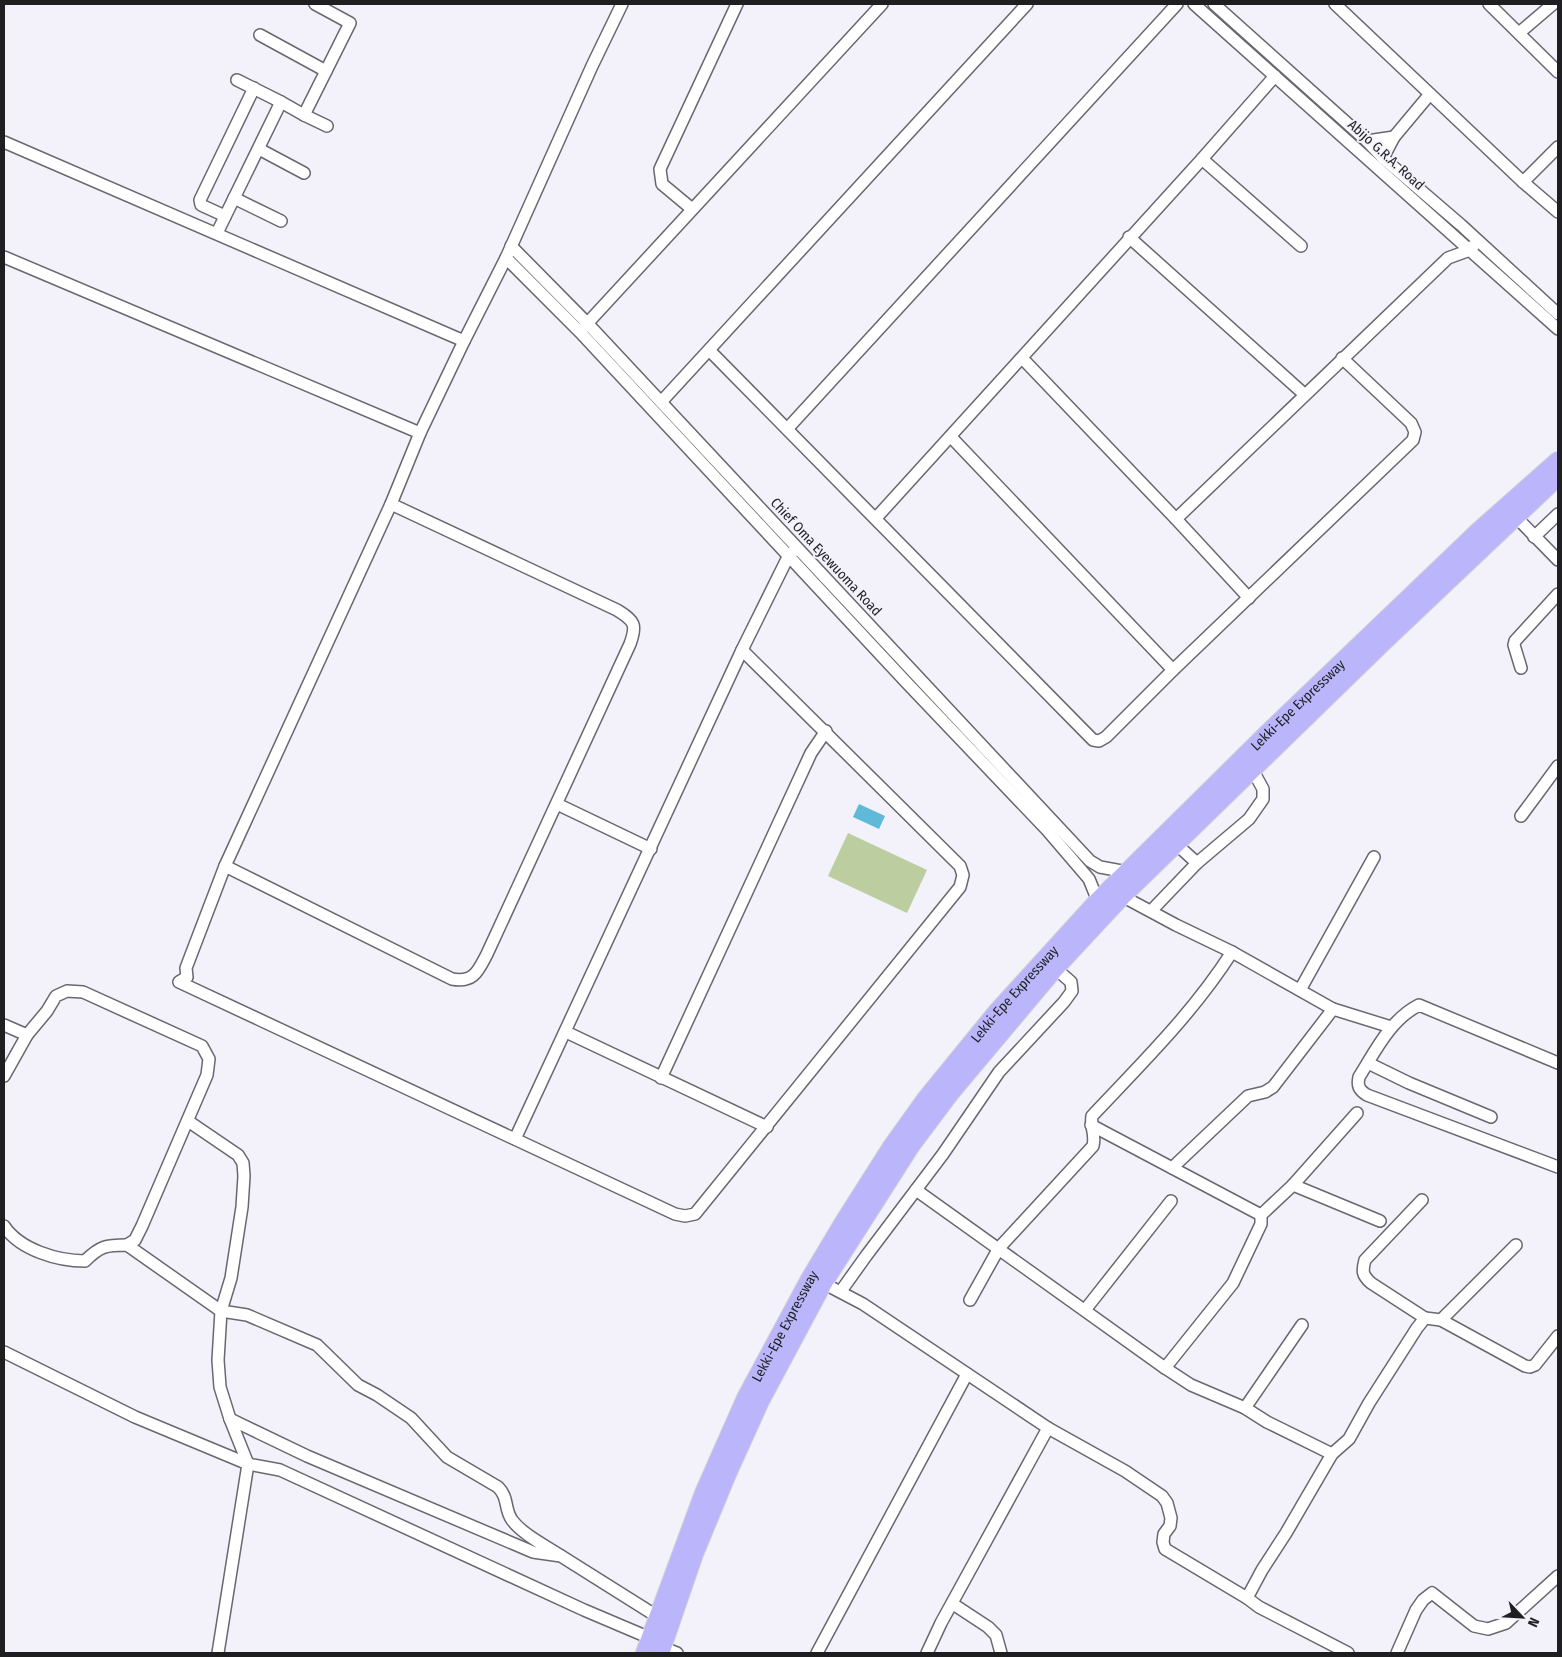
<svg xmlns="http://www.w3.org/2000/svg" width="1562" height="1657" font-family="'Fira Sans Condensed',sans-serif">
	<rect width="100%" height="100%" fill="#f3f1fa"/>
	<path fill="#bcce9f" d="M848 833 927 870 907 913 828 876Z"/>
	<path fill="#5fb9d8" d="M859 804 885 816 879 829 853 817Z"/>
	<g fill="none" stroke-linecap="round" stroke-linejoin="round">
		<defs>
			<g id="minor">
				<path d="M622 4 592 66 506 258 464 341 420 433 391 504 225 866 186 968 187 977 179 982 675 1214 685 1216 695 1214 960 887 963 875 960 866 742 650"/>
				<path d="M1194 4 1558 329"/>
				<path d="M1214 4 1367 141 1383 158 1461 225 1558 314"/>
				<path d="M1335 4 1523 182 1558 212"/>
				<path d="M1489 4 1558 72"/>
				<path d="M1519 33 1553 4"/>
				<path d="M260 35 326 71"/>
				<path d="M237 80 281 102"/>
				<path d="M304 115 350 23 315 4"/>
				<path d="M1367 141 1394 137"/>
				<path d="M4 142 464 341"/>
				<path d="M259 149 304 173"/>
				<path d="M1383 158 1394 137 1430 94"/>
				<path d="M1202 159 1301 246"/>
				<path d="M1523 182 1558 147"/>
				<path d="M234 198 281 221"/>
				<path d="M692 209 662 184 660 169 737 4"/>
				<path d="M225 216 201 205 200 200 254 88"/>
				<path d="M217 233 281 102 304 115 327 126"/>
				<path d="M1129 237 1304 394"/>
				<path d="M511 246 588 324 1090 861 1100 867 1127 872"/>
				<path d="M4 257 420 433"/>
				<path d="M506 258 580 332 906 682 1047 830 1089 879 1098 901"/>
				<path d="M583 328 882 4"/>
				<path d="M710 351 1093 740 1099 741 1106 737 1173 670 1413 440 1415 432 1411 423 1342 358"/>
				<path d="M1022 358 1176 519 1249 598"/>
				<path d="M661 402 1027 4"/>
				<path d="M788 428 1177 4"/>
				<path d="M951 437 1173 670"/>
				<path d="M1516 517 1558 560"/>
				<path d="M876 518 1202 159 1275 76"/>
				<path d="M1176 519 1448 258 1470 250 1474 245"/>
				<path d="M1534 537 1558 514"/>
				<path d="M1521 668 1514 645 1515 641 1558 594"/>
				<path d="M557 804 651 849"/>
				<path d="M1521 816 1558 766"/>
				<path d="M1175 843 1197 863"/>
				<path d="M225 866 452 979C474 983 478 971 487 954L630 644C637 625 635 621 617 610L391 504"/>
				<path d="M1122 896 1176 925 1232 952 1333 1009 1391 1027"/>
				<path d="M1151 911 1197 863 1249 819 1263 799V789L1252 769"/>
				<path d="M1300 990 1374 857"/>
				<path d="M4 1025 27 1035"/>
				<path d="M566 1032 767 1127"/>
				<path d="M1368 1063 1409 1083 1491 1117"/>
				<path d="M1558 1063 1419 1005C1390 1020 1376 1050 1359 1077 1357 1086 1359 1090 1367 1095L1558 1167"/>
				<path d="M4 1076 27 1035 47 1011 56 996 67 991 83 992 202 1046 209 1059 207 1075 142 1226 135 1240 127 1245"/>
				<path d="M661 1078 811 753 826 731"/>
				<path d="M188 1121 238 1155 243 1163 244 1176 242 1207 231 1278 221 1311 218 1360 220 1387 230 1419 248 1464 218 1653"/>
				<path d="M1091 1125 1261 1215"/>
				<path d="M515 1139 742 650 789 555 794 551"/>
				<path d="M1172 1168 1248 1096 1265 1092 1273 1087 1333 1009"/>
				<path d="M1293 1185 1357 1113"/>
				<path d="M916 1190 1165 1368 1191 1385 1245 1408 1267 1422 1332 1454"/>
				<path d="M1422 1200 1365 1260C1362 1271 1362 1275 1371 1283L1425 1318"/>
				<path d="M4 1226C20 1250 58 1261 85 1261 100 1246 106 1245 127 1245L221 1311 247 1315 317 1345 358 1385 377 1395 411 1418 447 1457 498 1487C509 1498 504 1509 512 1520 522 1534 546 1546 561 1556"/>
				<path d="M823 1283 863 1304 1048 1428 1125 1471 1162 1496 1167 1503 1171 1518 1170 1526 1164 1534 1163 1542 1165 1549 1247 1598"/>
				<path d="M841 1291 866 1256 943 1154 999 1072 1064 1002 1072 991 1071 982 1055 968"/>
				<path d="M970 1300 999 1248 1093 1146C1096 1133 1090 1128 1092 1116 1142 1063 1193 1013 1232 952"/>
				<path d="M1085 1310 1171 1201"/>
				<path d="M1441 1320 1525 1366 1530 1367 1535 1365 1558 1336"/>
				<path d="M4 1352 135 1417 248 1464 280 1470 584 1610 650 1638"/>
				<path d="M1165 1368 1233 1283 1261 1224V1215L1293 1185 1380 1221"/>
				<path d="M1245 1408 1302 1325"/>
				<path d="M230 1419 307 1456 533 1552 561 1556 658 1617"/>
				<path d="M953 1604 988 1627 996 1635 1001 1653"/>
				<path d="M662 1647 677 1653"/>
				<path d="M817 1653 967 1374"/>
				<path d="M927 1653 941 1623 1048 1428"/>
				<path d="M1348 1653 1259 1607 1247 1598 1262 1570 1286 1533 1332 1454 1349 1439 1369 1403 1417 1328 1425 1318 1441 1320 1516 1245"/>
				<path d="M1397 1653 1416 1610 1423 1600 1432 1593 1474 1626 1488 1629 1506 1623 1558 1576"/>
			</g>
			<g id="highway">
				<path id="s1" d="M645 1653 704 1493 746 1398 810 1279 844 1222 891 1148 926 1099 997 1012 1098 901 1269 732 1479 531 1558 461"/>
				<path d="M660 1653 694 1554 727 1474 760 1401 823 1283 911 1145 950 1093 1055 968 1122 896 1383 642 1552 482"/>
			</g>
		</defs>
		<use href="#minor" stroke="#69676f" stroke-width="14"/>
		<use href="#highway" stroke="#d2d2d3" stroke-width="20"/>
		<use href="#minor" stroke="#fff" stroke-width="11"/>
		<use href="#highway" stroke="#bbb6fb" stroke-width="18"/>
	</g>
	<g text-anchor="middle" dominant-baseline="central" stroke-width="4" stroke-linejoin="round" paint-order="stroke">
		<g font-size="14" fill="#1f1e21" stroke="#f3f1fa">
			<text transform="translate(1386 155) rotate(42)">Abijo G.R.A. Road</text>
			<text transform="translate(826 557) rotate(47)">Chief Oma Eyewuoma Road</text>
			<text stroke="none"><textPath href="#s1" startOffset="1166">Lekki-Epe Expressway</textPath></text>
			<text stroke="none"><textPath href="#s1" startOffset="761">Lekki-Epe Expressway</textPath></text>
			<text stroke="none"><textPath href="#s1" startOffset="356">Lekki-Epe Expressway</textPath></text>
		</g>
	</g>
	<rect width="1562" height="1657" fill="none" stroke="#1f1e21" stroke-width="10"/>
	<g transform="translate(1522 1617) rotate(115)" stroke="#f3f1fa" stroke-width="4" paint-order="stroke">
	<path d="M0-4L9 19L0 12L-9 19Z" fill="#1f1e21"/>
	<text y="-8" font-size="14" font-weight="bold" text-anchor="middle" fill="#1f1e21">N</text>
	</g>
</svg>
